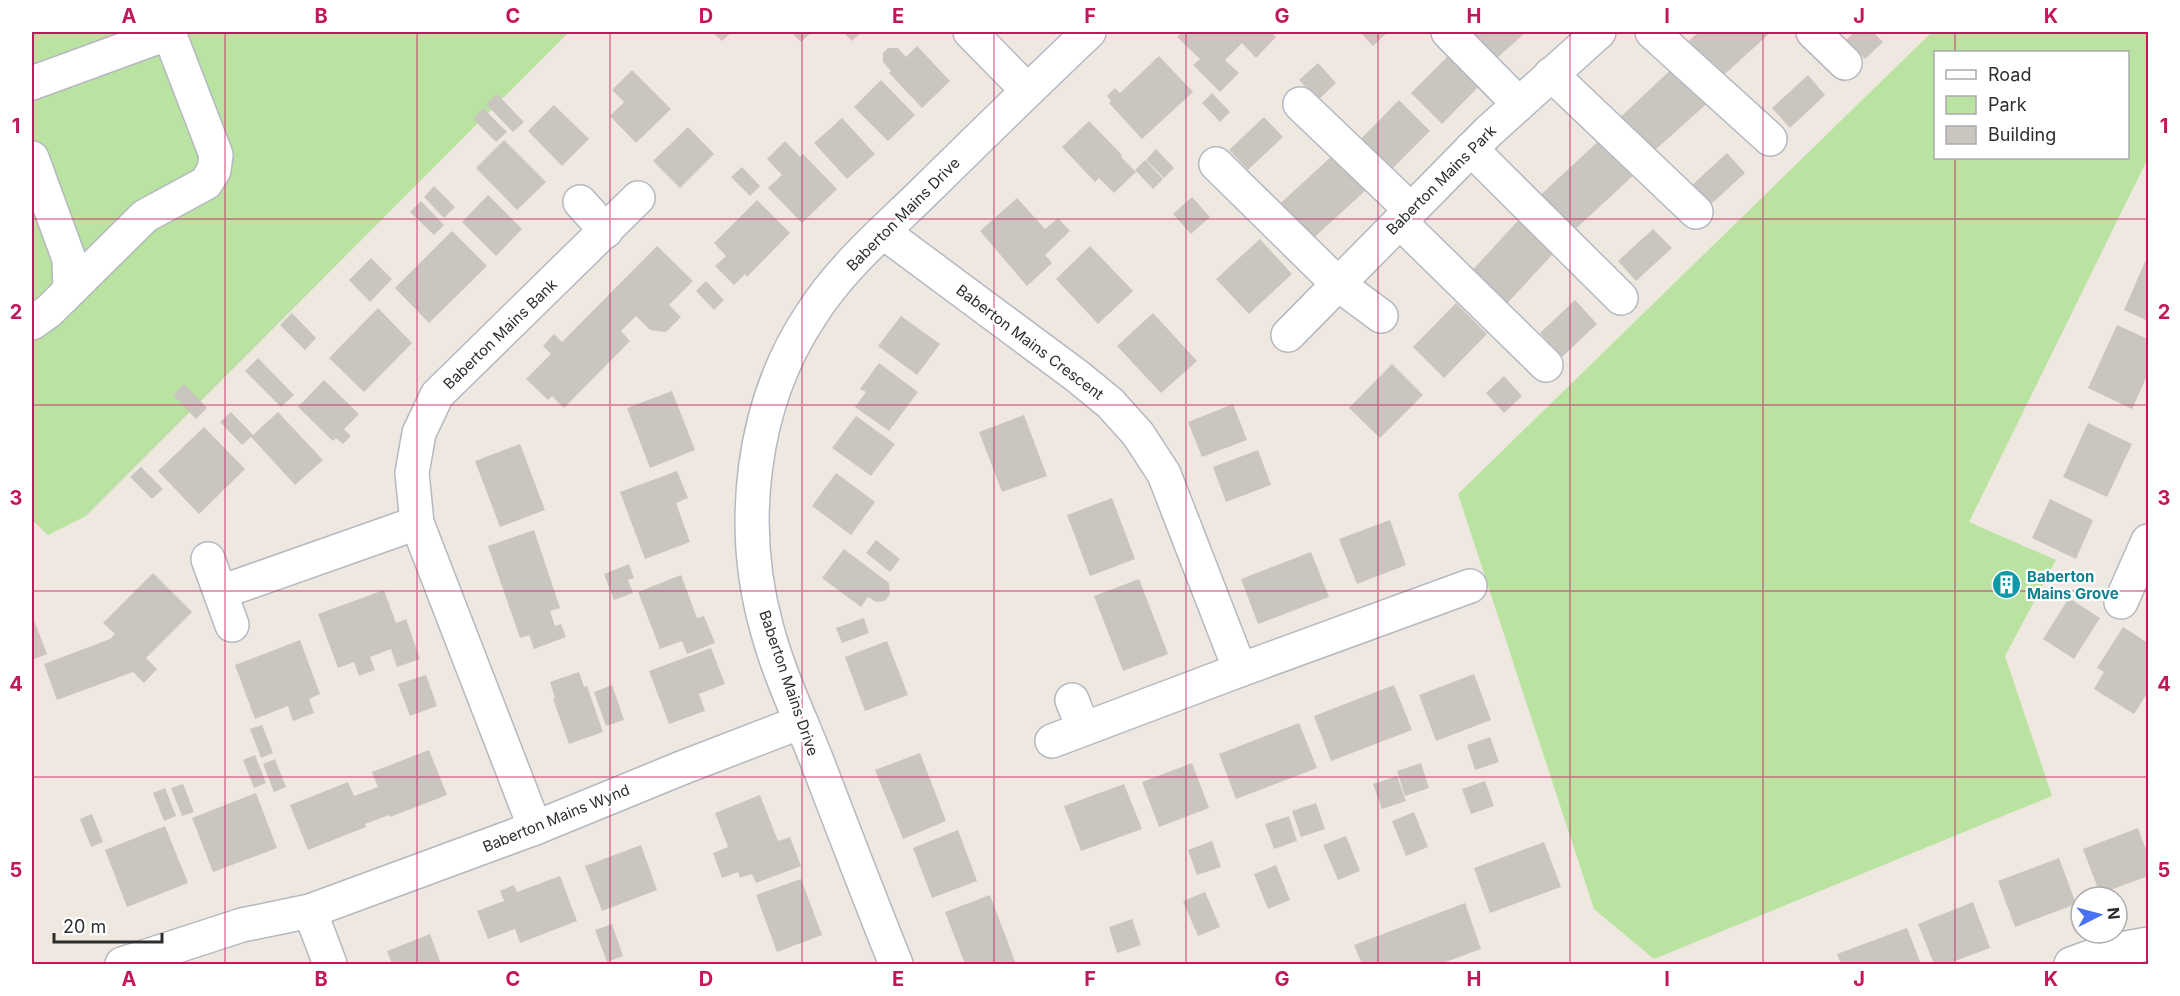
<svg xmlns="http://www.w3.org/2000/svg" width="2180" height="996" font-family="Inter,sans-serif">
	<rect width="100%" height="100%" fill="#eee8e1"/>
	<g fill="#bae2a0" fill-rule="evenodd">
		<path d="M32 32H569L86 516 48 535 32 520Z"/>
		<path d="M1932 32H2148V158L1969 522 2056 560 2005 656 2052 796 1654 959 1594 909 1458 494ZM1936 52H2128V158H1936Z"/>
	</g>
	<g fill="#cac6bf">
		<path d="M712 32H732L722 41Z"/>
		<path d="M791 32H812L801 42Z"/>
		<path d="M843 32H862L852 41Z"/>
		<path d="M1182 32H1271L1276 37 1256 58 1242 43 1225 60 1239 73 1220 92 1193 65 1200 59 1177 37Z"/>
		<path d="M1360 32H1388L1373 46Z"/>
		<path d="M1455 32H1526L1487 67Z"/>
		<path d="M1699 32H1771L1716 82 1683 46Z"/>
		<path d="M1855 32H1873L1883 42 1865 59 1846 40Z"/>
		<path d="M917 46 950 81 922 108 889 73 891 71 883 62V53L888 48H898L906 57Z"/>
		<path d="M1454 50 1485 80 1442 124 1411 93Z"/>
		<path d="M1159 56 1193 92 1142 139 1109 103 1111 101 1107 96 1115 88 1120 93Z"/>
		<path d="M1318 63 1336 83 1318 100 1299 80Z"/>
		<path d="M1678 63 1712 99 1644 160 1612 125Z"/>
		<path d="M632 70 671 109 636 143 610 116 624 102 612 90Z"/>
		<path d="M1808 75 1825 95 1790 128 1772 108Z"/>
		<path d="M881 80 915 115 888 141 854 107Z"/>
		<path d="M1212 93 1230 112 1220 122 1202 103Z"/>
		<path d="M497 94 524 122 513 132 486 104Z"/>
		<path d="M1399 100 1430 131 1387 174 1357 143Z"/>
		<path d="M554 105 589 139 562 166 528 131Z"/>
		<path d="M483 108 507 132 496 142 473 119Z"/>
		<path d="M1264 117 1283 137 1248 170 1229 150Z"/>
		<path d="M842 118 875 154 847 179 814 143Z"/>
		<path d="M1089 121 1122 155 1121 157 1136 172 1114 193 1099 178 1095 182 1062 147Z"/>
		<path d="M688 127 714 154 680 188 653 161Z"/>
		<path d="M1603 137 1636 173 1569 235 1536 199Z"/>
		<path d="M504 140 546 182 517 210 476 168Z"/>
		<path d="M785 141 800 157 803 154 837 189 802 223 768 188 782 175 767 159Z"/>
		<path d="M1156 149 1174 168 1164 178 1146 160Z"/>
		<path d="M1335 153 1368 188 1305 246 1272 211Z"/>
		<path d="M1727 153 1745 173 1709 206 1691 186Z"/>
		<path d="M1145 160 1163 179 1153 189 1135 170Z"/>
		<path d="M742 167 760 186 750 196 731 177Z"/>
		<path d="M434 186 455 207 444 218 424 197Z"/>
		<path d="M488 195 522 229 496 256 462 222Z"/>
		<path d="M1192 197 1210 217 1191 234 1173 214Z"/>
		<path d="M1017 198 1045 229 1058 218 1070 231 1045 255 1052 263 1027 286 980 231Z"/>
		<path d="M757 200 790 233 747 277 745 274 734 285 715 266 726 256 714 243Z"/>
		<path d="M421 201 444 225 434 235 410 212Z"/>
		<path d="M1526 212 1561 245 1503 308 1468 275Z"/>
		<path d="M1653 229 1672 248 1636 281 1618 261Z"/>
		<path d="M452 231 487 266 429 323 395 288Z"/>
		<path d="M1260 239 1292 274 1249 314 1216 279Z"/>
		<path d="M657 246 693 281 669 305 681 317 666 332 650 330 636 316 621 331 630 341 564 408 552 396 548 400 526 379 551 354 543 346 554 334 562 342Z"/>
		<path d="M1090 246 1133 291 1098 324 1056 279Z"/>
		<path d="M2148 255V321L2124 310Z"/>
		<path d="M371 258 392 279 370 302 349 280Z"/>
		<path d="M706 281 724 300 714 310 696 291Z"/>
		<path d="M1575 300 1597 324 1562 357 1540 333Z"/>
		<path d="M1456 303 1487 334 1444 378 1413 347Z"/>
		<path d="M378 308 412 343 364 392 329 358Z"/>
		<path d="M292 313 316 338 305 350 280 325Z"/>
		<path d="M1153 313 1197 361 1161 393 1117 346Z"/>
		<path d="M901 316 940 344 917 375 878 346Z"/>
		<path d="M2117 325 2148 339V374L2132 409 2088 388Z"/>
		<path d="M258 358 294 395 281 407 245 371Z"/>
		<path d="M879 363 918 392 889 431 855 407 866 392 860 389Z"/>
		<path d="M1392 364 1423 395 1380 438 1349 408Z"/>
		<path d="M1504 376 1522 396 1504 413 1486 393Z"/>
		<path d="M324 380 359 414 344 429 351 436 343 444 336 438 333 441 298 407Z"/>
		<path d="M184 384 207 408 196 419 173 395Z"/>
		<path d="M672 391 695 450 650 468 627 408Z"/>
		<path d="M1233 404 1247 440 1202 457 1188 422Z"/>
		<path d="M231 412 253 435 278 412 323 460 295 485 251 437 242 445 220 422Z"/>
		<path d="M1024 415 1047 476 1002 492 979 432Z"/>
		<path d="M856 416 895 444 871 476 832 448Z"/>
		<path d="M2088 423 2132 444 2107 497 2063 477Z"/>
		<path d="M204 427 245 469 199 514 158 471Z"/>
		<path d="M520 444 545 510 500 527 475 461Z"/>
		<path d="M1258 450 1271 485 1226 502 1213 467Z"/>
		<path d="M141 467 163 489 152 499 130 477Z"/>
		<path d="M677 471 688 498 676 503 690 542 645 559 620 492Z"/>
		<path d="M836 473 875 502 851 535 812 506Z"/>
		<path d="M1112 498 1135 559 1090 576 1067 515Z"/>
		<path d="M2050 499 2093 520 2076 559 2032 538Z"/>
		<path d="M1390 520 1406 565 1357 584 1339 539Z"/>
		<path d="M534 530 560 608 550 611 555 626 561 624 566 637 534 649 529 635 520 638 488 546Z"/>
		<path d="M876 540 900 559 890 572 866 553Z"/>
		<path d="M844 549 889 583 890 594 885 601 876 602 868 597 861 607 822 578Z"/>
		<path d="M1311 552 1329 597 1258 624 1241 579Z"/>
		<path d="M629 564 634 578 628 580 633 593 614 600 604 574Z"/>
		<path d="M2005 572 2019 580 2009 598 1994 589Z"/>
		<path d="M153 573 192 612 146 658 157 669 144 683 133 672 57 700 44 664 110 639 115 634 103 623Z"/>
		<path d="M681 575 697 618 704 616 715 643 687 654 682 641 660 649 638 592Z"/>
		<path d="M1139 579 1168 654 1123 671 1094 596Z"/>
		<path d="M384 590 396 623 406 619 420 659 397 667 391 649 370 657 375 670 359 676 354 662 338 668 318 614Z"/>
		<path d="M2069 598 2100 618 2074 659 2043 639Z"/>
		<path d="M864 618 869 633 842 643 836 628Z"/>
		<path d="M32 620H34L47 654 32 660Z"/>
		<path d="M2123 627 2148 643V692L2134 714 2094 689 2104 672 2097 668Z"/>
		<path d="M300 640 320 694 309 699 314 713 293 721 288 706 255 719 235 665Z"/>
		<path d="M887 641 908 695 865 711 845 657Z"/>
		<path d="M711 648 725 684 699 694 705 711 669 724 649 671Z"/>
		<path d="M579 672 584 687 587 686 603 732 569 744 553 699 555 698 550 682Z"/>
		<path d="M1474 674 1491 720 1436 741 1419 695Z"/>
		<path d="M426 675 437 706 410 716 398 684Z"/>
		<path d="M612 685 624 720 606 726 594 692Z"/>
		<path d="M1394 685 1412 730 1331 761 1314 716Z"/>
		<path d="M1299 723 1317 768 1236 799 1219 754Z"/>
		<path d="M262 725 273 753 261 758 250 729Z"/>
		<path d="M1490 737 1499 762 1475 770 1467 745Z"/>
		<path d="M429 750 447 795 390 817 389 815 365 824 366 827 308 850 290 805 348 782 354 796 378 787 372 772Z"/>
		<path d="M920 753 946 821 903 839 875 770Z"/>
		<path d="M255 755 266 783 254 788 243 760Z"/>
		<path d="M275 759 286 787 274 792 263 764Z"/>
		<path d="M1192 763 1209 808 1159 827 1142 782Z"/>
		<path d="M1421 763 1429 788 1405 796 1397 771Z"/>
		<path d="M1397 776 1406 801 1382 809 1373 784Z"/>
		<path d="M1485 781 1494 806 1471 814 1462 789Z"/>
		<path d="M183 784 194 812 182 816 171 788Z"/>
		<path d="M1124 784 1142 829 1081 851 1064 806Z"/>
		<path d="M165 788 176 816 164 821 153 793Z"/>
		<path d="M256 793 277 848 213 872 192 818Z"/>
		<path d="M760 795 778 841 790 837 801 866 756 883 752 874 740 878 738 872 722 878 713 853 728 847 715 813Z"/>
		<path d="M1316 803 1325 829 1301 837 1292 811Z"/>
		<path d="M1414 812 1428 847 1406 856 1392 821Z"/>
		<path d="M92 814 103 842 91 847 80 819Z"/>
		<path d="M1289 816 1297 841 1274 849 1265 824Z"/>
		<path d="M165 826 188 883 127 907 105 850Z"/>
		<path d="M2138 828 2148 855V876L2100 894 2083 849Z"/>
		<path d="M958 830 977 881 932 898 913 848Z"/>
		<path d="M1346 836 1360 871 1338 880 1323 845Z"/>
		<path d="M1212 841 1221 867 1197 875 1188 850Z"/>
		<path d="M1544 842 1561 887 1490 913 1474 868Z"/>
		<path d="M641 845 657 890 602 911 585 866Z"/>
		<path d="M2059 858 2076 904 2015 927 1998 881Z"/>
		<path d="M1276 865 1290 900 1268 909 1254 874Z"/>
		<path d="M560 876 577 921 520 943 515 929 488 939 477 911 504 901 500 891 514 885 517 892Z"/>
		<path d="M801 879 822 935 777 952 756 895Z"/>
		<path d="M1205 892 1220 927 1198 936 1183 901Z"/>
		<path d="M990 895 1016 964H965L945 912Z"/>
		<path d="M1973 902 1990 948 1947 964H1934L1918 924Z"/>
		<path d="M1465 903 1481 949 1440 964H1362L1354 945Z"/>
		<path d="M1132 919 1141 945 1117 953 1109 927Z"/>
		<path d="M612 924 623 956 607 962 595 930Z"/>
		<path d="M1907 928 1921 964H1841L1837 954Z"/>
		<path d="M430 934 441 964H392L387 951Z"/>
	</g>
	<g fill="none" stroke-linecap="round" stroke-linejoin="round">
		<defs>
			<g id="minor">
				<path d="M970 32 1027 90"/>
				<path d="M1448 32 1519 104"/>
				<path d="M1652 32 1770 139"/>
				<path d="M1813 32 1845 63"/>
				<path d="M1551 74 1696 212"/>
				<path d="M32 83 169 33 216 155 214 170 206 183 145 216 49 311 32 323"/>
				<path d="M1300 104 1411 210"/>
				<path d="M1471 149 1621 298"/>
				<path d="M32 158 69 259 70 290"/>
				<path d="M1216 164 1338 284 1381 316"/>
				<path d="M580 202 606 231"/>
				<path d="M1400 222 1546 365"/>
				<path d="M883 232 1077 376 1110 403 1138 434 1164 474 1240 670"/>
				<path d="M1288 335 1488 132 1599 32"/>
				<path d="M208 559 232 625"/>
				<path d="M221 592 417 523"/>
				<path d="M2121 602 2148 541"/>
				<path d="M1072 700 1083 728"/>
				<path d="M1052 741 1240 670 1470 586"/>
				<path d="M535 828 417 523 412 473 419 433 437 395 638 198"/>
				<path d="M310 911 330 964"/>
				<path d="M122 964 242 925 310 911 535 828 684 767 801 722"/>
				<path d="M896 964C869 897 843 829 817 761 800 718 779 674 767 629 738 526 751 405 811 315 840 269 883 232 921 195 977 140 1033 85 1089 32"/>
				<path d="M2071 964 2104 952 2148 944"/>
			</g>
		</defs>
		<use href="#minor" stroke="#b4b8c0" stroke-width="36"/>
		<use href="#minor" stroke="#fff" stroke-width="33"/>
	</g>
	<path fill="none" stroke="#c2185b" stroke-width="1.5" stroke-opacity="0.55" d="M225 32V964M417 32V964M610 32V964M802 32V964M994 32V964M1186 32V964M1378 32V964M1570 32V964M1763 32V964M1955 32V52M1955 158V964M32 219H2148M32 405H2148M32 591H2148M32 777H2148"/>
	<defs>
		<symbol id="building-disc" viewBox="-11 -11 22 22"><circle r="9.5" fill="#0f9aa8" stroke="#fff"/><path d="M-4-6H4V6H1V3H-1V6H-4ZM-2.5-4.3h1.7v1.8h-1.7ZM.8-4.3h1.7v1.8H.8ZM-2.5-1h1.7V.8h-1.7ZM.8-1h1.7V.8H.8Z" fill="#fff"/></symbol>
	</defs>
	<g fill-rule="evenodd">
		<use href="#building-disc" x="1990" y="568" width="33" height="33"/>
	</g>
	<g text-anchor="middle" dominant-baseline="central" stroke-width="4.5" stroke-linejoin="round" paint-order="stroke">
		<g font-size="15" fill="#2e2e2e" stroke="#fff">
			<text transform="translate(1441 180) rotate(-45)">Baberton Mains Park</text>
			<text transform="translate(903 214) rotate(-45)">Baberton Mains Drive</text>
			<text transform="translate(500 334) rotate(-44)">Baberton Mains Bank</text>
			<text transform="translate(1030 342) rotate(37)">Baberton Mains Crescent</text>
			<text transform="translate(789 683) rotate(71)">Baberton Mains Drive</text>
			<text transform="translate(556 818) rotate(-22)">Baberton Mains Wynd</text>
		</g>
		<g font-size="15" font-weight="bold" fill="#0d838f" stroke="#fff" text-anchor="start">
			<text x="2027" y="576">Baberton<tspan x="2027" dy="17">Mains Grove</tspan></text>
		</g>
	</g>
	<rect width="2180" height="996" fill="none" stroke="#ffffff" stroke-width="66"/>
	<rect x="1934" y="51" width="195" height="108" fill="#ffffff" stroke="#ababab" stroke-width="1.5"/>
	<rect x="1946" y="70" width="30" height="9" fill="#ffffff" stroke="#ababab" stroke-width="1.5"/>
	<text x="1988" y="81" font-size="18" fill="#2e2e2e">Road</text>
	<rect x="1946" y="96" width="30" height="18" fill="#bae2a0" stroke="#ababab" stroke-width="1.5"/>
	<text x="1988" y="111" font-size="18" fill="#2e2e2e">Park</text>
	<rect x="1946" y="126" width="30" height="18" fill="#cac6bf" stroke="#ababab" stroke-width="1.5"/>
	<text x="1988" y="141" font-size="18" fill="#2e2e2e">Building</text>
	<g transform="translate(2099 915) rotate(84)"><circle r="28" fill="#ffffff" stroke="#ababab" stroke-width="1.5"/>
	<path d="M0-4.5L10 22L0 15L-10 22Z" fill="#4971f4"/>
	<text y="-9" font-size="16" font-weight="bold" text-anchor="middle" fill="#2e2e2e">N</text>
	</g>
	<path d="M54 933v9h108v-9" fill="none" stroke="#2e2e2e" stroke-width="3"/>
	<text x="63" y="933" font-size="18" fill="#2e2e2e" stroke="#ffffff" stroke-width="4.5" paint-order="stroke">20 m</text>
	<rect x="33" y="33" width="2114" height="930" fill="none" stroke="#c2185b" stroke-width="2"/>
	<g font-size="20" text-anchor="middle" font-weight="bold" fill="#c2185b">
		<text x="129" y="23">A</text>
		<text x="321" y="23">B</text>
		<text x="513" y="23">C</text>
		<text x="706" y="23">D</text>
		<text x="898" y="23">E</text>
		<text x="1090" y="23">F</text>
		<text x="1282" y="23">G</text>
		<text x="1474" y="23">H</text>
		<text x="1667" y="23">I</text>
		<text x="1859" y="23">J</text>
		<text x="2051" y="23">K</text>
		<text x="16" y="133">1</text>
		<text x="2164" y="133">1</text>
		<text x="16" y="319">2</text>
		<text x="2164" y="319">2</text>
		<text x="16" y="505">3</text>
		<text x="2164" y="505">3</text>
		<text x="16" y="691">4</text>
		<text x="2164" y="691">4</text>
		<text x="16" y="877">5</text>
		<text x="2164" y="877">5</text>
		<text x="129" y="986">A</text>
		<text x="321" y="986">B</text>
		<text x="513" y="986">C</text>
		<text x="706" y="986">D</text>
		<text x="898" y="986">E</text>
		<text x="1090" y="986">F</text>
		<text x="1282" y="986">G</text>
		<text x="1474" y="986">H</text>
		<text x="1667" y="986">I</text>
		<text x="1859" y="986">J</text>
		<text x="2051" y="986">K</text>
	</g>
</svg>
